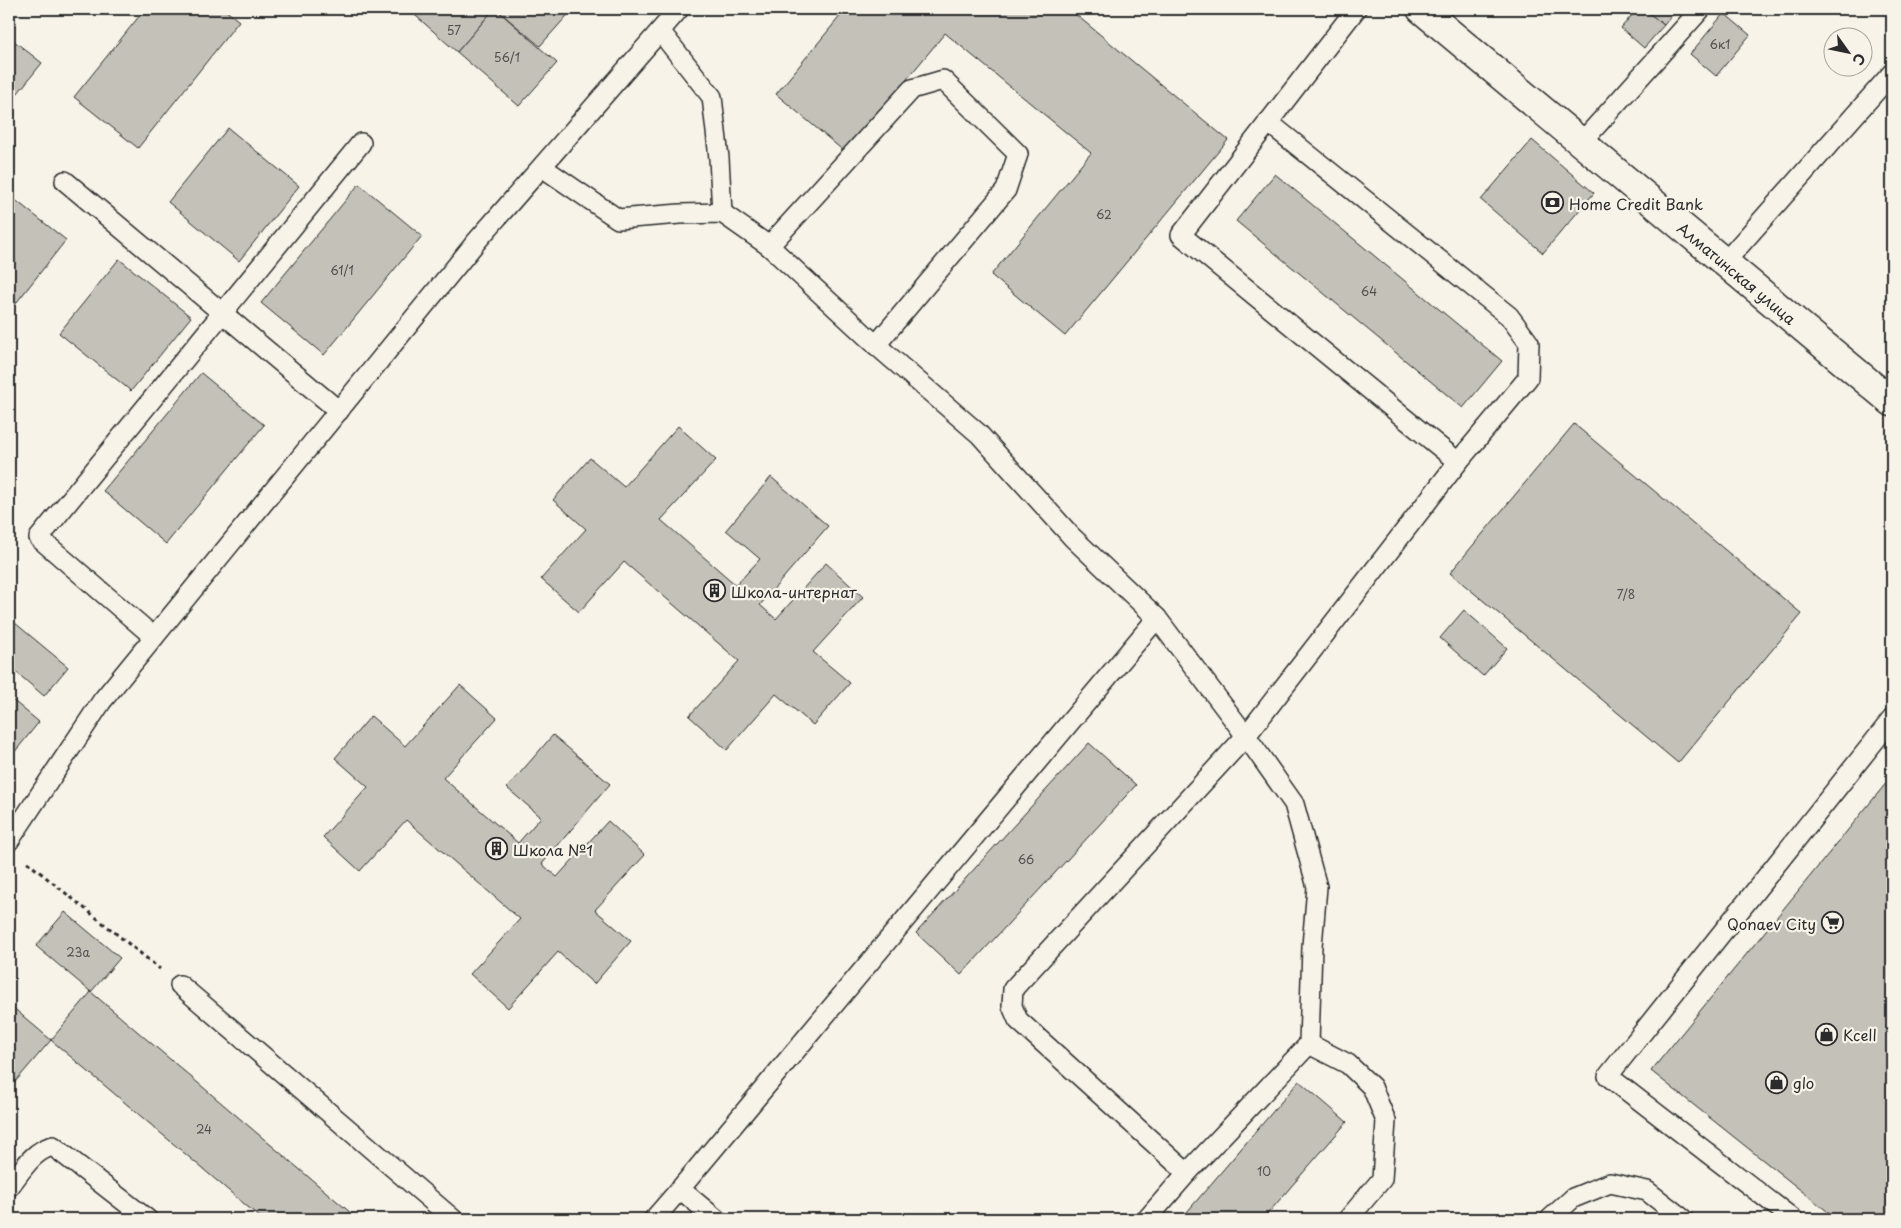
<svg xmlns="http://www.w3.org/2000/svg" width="1901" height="1228" font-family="'Playpen Sans',sans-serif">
	<rect width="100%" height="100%" fill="#f7f3e8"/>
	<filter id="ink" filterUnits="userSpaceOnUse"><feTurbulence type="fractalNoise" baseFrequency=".02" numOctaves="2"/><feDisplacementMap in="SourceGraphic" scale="10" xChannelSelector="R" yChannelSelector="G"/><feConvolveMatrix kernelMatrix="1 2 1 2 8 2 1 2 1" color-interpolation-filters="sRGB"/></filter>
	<g filter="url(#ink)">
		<g fill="#c4c1b9" stroke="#2b2b2b">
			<path d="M145 9H224L239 21 138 148 74 97Z"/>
			<path d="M408 9H494L457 52Z"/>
			<path d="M494 9H496L557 63 519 106 457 52Z"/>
			<path d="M496 9H573L540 46Z"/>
			<path d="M846 9H1069L1228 140 1065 336 991 275 1091 153 945 33 846 153 776 94Z"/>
			<path d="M1637 9H1644L1664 25 1644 48 1621 28Z"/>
			<path d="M1644 9H1677L1664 25Z"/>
			<path d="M1724 13 1750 35 1716 76 1690 54Z"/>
			<path d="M9 37 42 63 9 104Z"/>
			<path d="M228 128 299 186 239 261 168 202Z"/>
			<path d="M1532 140 1594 193 1543 253 1481 200Z"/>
			<path d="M1275 174 1502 361 1463 408 1236 221Z"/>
			<path d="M359 184 422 236 324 355 261 303Z"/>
			<path d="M9 195 66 240 9 312Z"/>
			<path d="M119 259 191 317 131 391 59 333Z"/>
			<path d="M201 373 264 425 166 544 103 491Z"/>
			<path d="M1574 424 1802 614 1678 763 1450 573Z"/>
			<path d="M678 426 716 460 661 520 736 585 760 559 726 530 771 477 828 526 760 605 776 619 826 563 863 597 813 652 850 683 813 725 776 694 727 750 689 716 739 661 624 562 579 612 541 579 586 529 553 500 590 458 624 487Z"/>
			<path d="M1464 610 1507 648 1483 676 1440 638Z"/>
			<path d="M9 618 68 667 44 696 9 666Z"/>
			<path d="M460 685 497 718 443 778 518 843 541 817 507 788 553 735 610 784 542 864 557 877 608 821 645 855 595 910 631 941 594 984 558 952 508 1008 470 974 520 919 406 820 360 871 323 837 368 787 335 758 371 716 405 746Z"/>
			<path d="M9 697 39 722 9 759Z"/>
			<path d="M1089 743 1136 785 961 975 916 933Z"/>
			<path d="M1892 776V1219H1837L1651 1071Z"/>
			<path d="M65 912 120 958 91 992 36 946Z"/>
			<path d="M91 992 358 1219H262L51 1040Z"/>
			<path d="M10 1005 51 1040 9 1089V1006Z"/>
			<path d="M1299 1081 1347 1122 1263 1219H1181Z"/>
		</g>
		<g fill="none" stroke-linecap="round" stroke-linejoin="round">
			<defs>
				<g id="lane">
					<path d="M1356 9 1181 235 1458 462"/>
					<path d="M660 31 712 97 719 158 722 213"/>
					<path d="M1581 143 1701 9"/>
					<path d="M542 167 618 219 680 214 722 213 769 246 876 345 979 434 1072 537 1157 618 680 1189 654 1219"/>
					<path d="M65 181 339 411"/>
					<path d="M769 246 912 89 943 80 1018 154 1006 190 876 345"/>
					<path d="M1725 262 1892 73"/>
					<path d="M1157 618 1246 736 1294 804 1317 887 1312 946 1309 1044"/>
					<path d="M154 637 39 538 361 143"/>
					<path d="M9 841 102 701 476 242 679 9"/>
					<path d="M180 985 453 1219"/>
					<path d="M1187 1173 1018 1020 1012 1006 1013 989 1246 736 1458 462 1528 378 1529 343 1509 316 1268 122"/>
					<path d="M9 1187C21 1172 33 1150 53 1146L147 1219"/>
					<path d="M680 1189 716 1219"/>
					<path d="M1147 1219 1187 1173 1309 1044 1348 1064 1372 1087 1386 1121 1382 1179 1348 1219"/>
					<path d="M1550 1219 1573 1198 1610 1183 1647 1191 1683 1219"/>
					<path d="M1793 1219 1608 1076 1892 719"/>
				</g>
				<path id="secondary" d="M1421 9 1892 402"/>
			</defs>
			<use href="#lane" stroke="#2b2b2b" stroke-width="22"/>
			<use href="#secondary" stroke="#2b2b2b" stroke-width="31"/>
			<path stroke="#2b2b2b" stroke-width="3" stroke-dasharray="4 4" stroke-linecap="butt" d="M27 862 160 969"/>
			<use href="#lane" stroke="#f7f3e8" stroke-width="19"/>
			<use href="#secondary" stroke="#f7f3e8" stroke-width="28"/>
		</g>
	</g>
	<defs>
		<symbol id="bank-ring" viewBox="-11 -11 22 22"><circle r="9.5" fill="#f7f3e8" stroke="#2b2b2b" stroke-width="1.5"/><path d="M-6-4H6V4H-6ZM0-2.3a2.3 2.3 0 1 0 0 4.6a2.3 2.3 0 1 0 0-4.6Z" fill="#2b2b2b"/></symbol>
		<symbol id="building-ring" viewBox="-11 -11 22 22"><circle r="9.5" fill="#f7f3e8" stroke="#2b2b2b" stroke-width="1.5"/><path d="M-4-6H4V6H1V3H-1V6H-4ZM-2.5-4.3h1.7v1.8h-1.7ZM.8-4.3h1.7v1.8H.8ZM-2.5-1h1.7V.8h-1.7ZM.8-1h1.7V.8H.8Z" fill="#2b2b2b"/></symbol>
		<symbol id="supermarket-ring" viewBox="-11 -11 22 22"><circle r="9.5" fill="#f7f3e8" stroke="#2b2b2b" stroke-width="1.5"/><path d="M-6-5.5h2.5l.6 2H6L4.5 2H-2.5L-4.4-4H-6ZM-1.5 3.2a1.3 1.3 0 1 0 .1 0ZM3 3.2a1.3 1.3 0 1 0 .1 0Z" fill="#2b2b2b"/></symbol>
		<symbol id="shop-ring" viewBox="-11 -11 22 22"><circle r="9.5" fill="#f7f3e8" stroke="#2b2b2b" stroke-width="1.5"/><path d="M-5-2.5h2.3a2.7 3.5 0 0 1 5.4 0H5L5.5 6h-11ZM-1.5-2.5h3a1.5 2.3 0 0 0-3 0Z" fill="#2b2b2b"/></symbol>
	</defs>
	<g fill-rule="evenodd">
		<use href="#bank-ring" x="1540" y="190" width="25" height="25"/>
		<use href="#building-ring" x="702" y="578" width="25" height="25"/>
		<use href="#building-ring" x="484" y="836" width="25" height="25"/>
		<use href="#supermarket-ring" x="1820" y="910" width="25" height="25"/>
		<use href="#shop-ring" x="1814" y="1022" width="25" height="25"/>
		<use href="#shop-ring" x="1764" y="1070" width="25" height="25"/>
	</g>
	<g text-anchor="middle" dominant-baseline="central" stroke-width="4.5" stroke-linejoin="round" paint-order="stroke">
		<g font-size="12" fill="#51504e">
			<text x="454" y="30">57</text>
			<text x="1720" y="44">6к1</text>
			<text x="507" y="57">56/1</text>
			<text x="1104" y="214">62</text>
			<text x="342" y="270">61/1</text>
			<text x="1369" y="291">64</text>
			<text x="1626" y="594">7/8</text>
			<text x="1026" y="859">66</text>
			<text x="78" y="952">23а</text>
			<text x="204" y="1129">24</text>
			<text x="1264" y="1171">10</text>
		</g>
		<g font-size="15" fill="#2b2b2b" stroke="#f7f3e8" text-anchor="start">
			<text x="1569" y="203">Home Credit Bank</text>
			<text x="731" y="591">Школа-интернат</text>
			<text x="513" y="849">Школа №1</text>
			<text x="1816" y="923" text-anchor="end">Qonaev City</text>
			<text x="1843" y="1034">Kcell</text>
			<text x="1793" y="1082">glo</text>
		</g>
		<g font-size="15" fill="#2b2b2b" stroke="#f7f3e8">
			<text transform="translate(1737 273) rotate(40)">Алматинская улица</text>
		</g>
	</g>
	<rect width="1901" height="1228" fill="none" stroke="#f7f3e8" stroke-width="30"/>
	<rect x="15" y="15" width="1871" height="1198" fill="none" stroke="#2b2b2b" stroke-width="2" filter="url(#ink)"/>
	<g transform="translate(1848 52) rotate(123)"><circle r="24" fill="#f7f3e8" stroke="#a5a39c"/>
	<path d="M0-4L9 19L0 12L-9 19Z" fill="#2b2b2b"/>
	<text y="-8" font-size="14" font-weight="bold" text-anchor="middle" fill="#2b2b2b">С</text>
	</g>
</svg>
